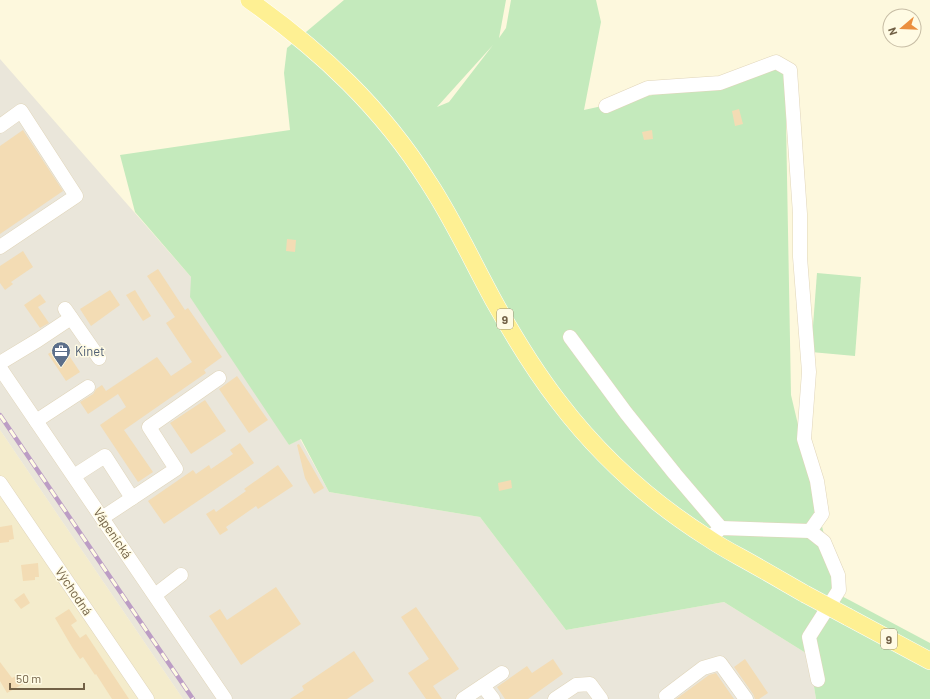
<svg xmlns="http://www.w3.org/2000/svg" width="930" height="699" font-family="Barlow,sans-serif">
	<rect width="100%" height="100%" fill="#fdf8dd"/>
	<path fill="#f4eccc" d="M0 430 183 699H0Z"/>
	<path fill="#eae6da" d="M0 59 191 277 289 445 300 439 329 492 480 517 566 630 724 602 809 655 816 699H183L0 430Z"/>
	<g fill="#c4eabc" fill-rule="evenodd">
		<path d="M344 0H506L499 38 506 28 511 0H596L601 22 584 110 785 66 791 395 838 594 930 643V699H816L809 655 724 602 566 630 480 517 329 492 301 439 289 445 190 297 191 277 135 212 120 155 290 130 284 73 287 48ZM493 45 449 102 437 107Z"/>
		<path d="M817 273 861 277 855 356 811 352Z"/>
	</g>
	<g fill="#f3dcb4">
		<path d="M739 109 743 124 735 126 732 111Z"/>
		<path d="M23 130 63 191 0 234V146Z"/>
		<path d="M652 130 653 139 644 140 642 132Z"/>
		<path d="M287 239 296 240 295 252 286 251Z"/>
		<path d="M23 251 33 267 11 282 13 284 5 290 0 283V266Z"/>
		<path d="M158 269 185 310 188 308 222 357 204 370 206 373 124 430 153 472 138 482 100 425 126 407 118 394 88 414 80 402 93 394 95 391 96 389 102 385 106 391 157 357 171 376 192 362 166 323 175 317 147 276Z"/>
		<path d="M110 290 120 305 91 326 80 309Z"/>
		<path d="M135 290 151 316 143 321 126 295Z"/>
		<path d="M40 294 46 302 38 307 49 323 40 328 24 305Z"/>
		<path d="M62 345 80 372 66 381 48 354Z"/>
		<path d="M237 376 268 420 249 433 219 389Z"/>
		<path d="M205 400 226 431 191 454 170 423Z"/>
		<path d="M240 443 254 463 164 524 148 501 193 470 196 474 209 465 211 469 233 454 230 450Z"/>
		<path d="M299 444 324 488 314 494 305 478 297 445Z"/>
		<path d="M278 465 293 486 258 509 256 506 226 527 228 530 220 535 206 514 214 509 216 512 246 491 244 489Z"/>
		<path d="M511 480 512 488 499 491 498 483Z"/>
		<path d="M12 525 14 539 9 540V542L0 543V527Z"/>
		<path d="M38 563 39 577H35V580L23 581 21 565Z"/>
		<path d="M276 587 301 624 241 665 209 616 220 609 227 620Z"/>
		<path d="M24 593 30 603 21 609 14 600Z"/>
		<path d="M416 607 459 669 433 686 442 699H426L408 673 429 659 401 617Z"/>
		<path d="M69 609 77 621 71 625 80 638 86 634 129 699H112L96 674 95 675 83 657 80 659 72 647 55 618Z"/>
		<path d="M354 651 374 681 347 699H290L304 690 302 686Z"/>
		<path d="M553 659 563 674 528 699H505L497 687 527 666 532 673Z"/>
		<path d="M745 659 768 693 759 699H755L753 694 734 667Z"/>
		<path d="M0 662 12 678 18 675 23 684 7 693 0 681Z"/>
		<path d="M716 673 734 699H676L709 675Z"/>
	</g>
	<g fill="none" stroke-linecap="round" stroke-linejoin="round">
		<defs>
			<g id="minor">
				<path d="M606 106 648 88 720 83 776 62 790 70 800 214V257L809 372 804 439 817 481 822 514 810 531 721 528 709 539"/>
				<path d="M0 126 21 111 76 196 0 247"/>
				<path d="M65 309 99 358"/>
				<path d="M570 337 626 413 675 474 721 528"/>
				<path d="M0 363 38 340 71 318"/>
				<path d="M0 368 225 699"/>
				<path d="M36 421 88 387"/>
				<path d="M74 476 105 456 132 498"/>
				<path d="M0 483 147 699"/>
				<path d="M102 518 176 469 149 427 219 378"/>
				<path d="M810 531 824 542 838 575 839 590 809 637 818 680"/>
				<path d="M155 595 181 575"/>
				<path d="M483 686 493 699"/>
				<path d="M666 696 703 668 720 663 746 699"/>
				<path d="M463 699 502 673"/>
				<path d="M555 699 576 685 590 684 601 699"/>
			</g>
			<g id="major">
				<path d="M249 0C321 51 382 108 429 183 454 221 473 263 495 303 514 337 534 370 558 401 599 455 651 502 708 538 718 545 729 551 740 557 762 569 784 582 805 594"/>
				<path d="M848 617 930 661"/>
			</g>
		</defs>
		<use href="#minor" stroke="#e0d5ba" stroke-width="15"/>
		<use href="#major" stroke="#fff" stroke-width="18"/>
		<use href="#minor" stroke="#fff" stroke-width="14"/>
		<use href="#major" stroke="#fef093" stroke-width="17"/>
		<defs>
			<path id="rail" d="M0 415 193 699"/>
		</defs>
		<use href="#rail" stroke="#bc9dc5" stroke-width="4.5"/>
		<use href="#rail" stroke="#fffbe4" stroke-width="3" stroke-dasharray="9" stroke-linecap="butt"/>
		<defs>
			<path id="major-bridge" d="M805 594 848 617"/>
		</defs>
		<use href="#major-bridge" stroke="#fff" stroke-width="18" stroke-linecap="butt"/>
		<use href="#major-bridge" stroke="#fef093" stroke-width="17"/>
	</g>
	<defs>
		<symbol id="office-pin" viewBox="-11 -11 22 30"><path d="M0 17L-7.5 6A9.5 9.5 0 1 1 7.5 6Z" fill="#5c6f8a" stroke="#fffbe4"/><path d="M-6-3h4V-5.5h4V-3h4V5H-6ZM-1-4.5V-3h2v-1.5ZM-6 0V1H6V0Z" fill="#fff"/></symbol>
	</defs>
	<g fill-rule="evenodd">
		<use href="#office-pin" x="50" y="340" width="22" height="30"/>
	</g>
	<g text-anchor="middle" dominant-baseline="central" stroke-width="3" stroke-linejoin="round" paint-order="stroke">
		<g fill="#fffbe4" stroke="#9c8f75" stroke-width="1">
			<rect x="497" y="309" width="16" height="20" rx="3"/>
			<rect x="881" y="629" width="16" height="20" rx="3"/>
		</g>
		<g font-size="12" font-weight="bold" fill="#726146">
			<text x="505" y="319">9</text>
			<text x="889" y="639">9</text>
		</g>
		<g font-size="13" fill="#4e5e75" stroke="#fffbe4" text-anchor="start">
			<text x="75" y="351">Kinet</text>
		</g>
		<g font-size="13" fill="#726146" stroke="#fffbe4">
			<text transform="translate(113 533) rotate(56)">Vápenická</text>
			<text transform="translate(74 591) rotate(56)">Východná</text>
		</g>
	</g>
	<g transform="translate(902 28) rotate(251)"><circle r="19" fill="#fffbe4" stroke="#c7bda5"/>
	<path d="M0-3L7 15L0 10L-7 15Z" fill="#eb8f3e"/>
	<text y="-6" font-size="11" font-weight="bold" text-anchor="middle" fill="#726146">N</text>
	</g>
	<path d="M10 683v6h74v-6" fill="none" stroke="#726146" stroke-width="2"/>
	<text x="16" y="683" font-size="12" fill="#726146" stroke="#fffbe4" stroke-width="3" paint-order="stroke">50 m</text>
</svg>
